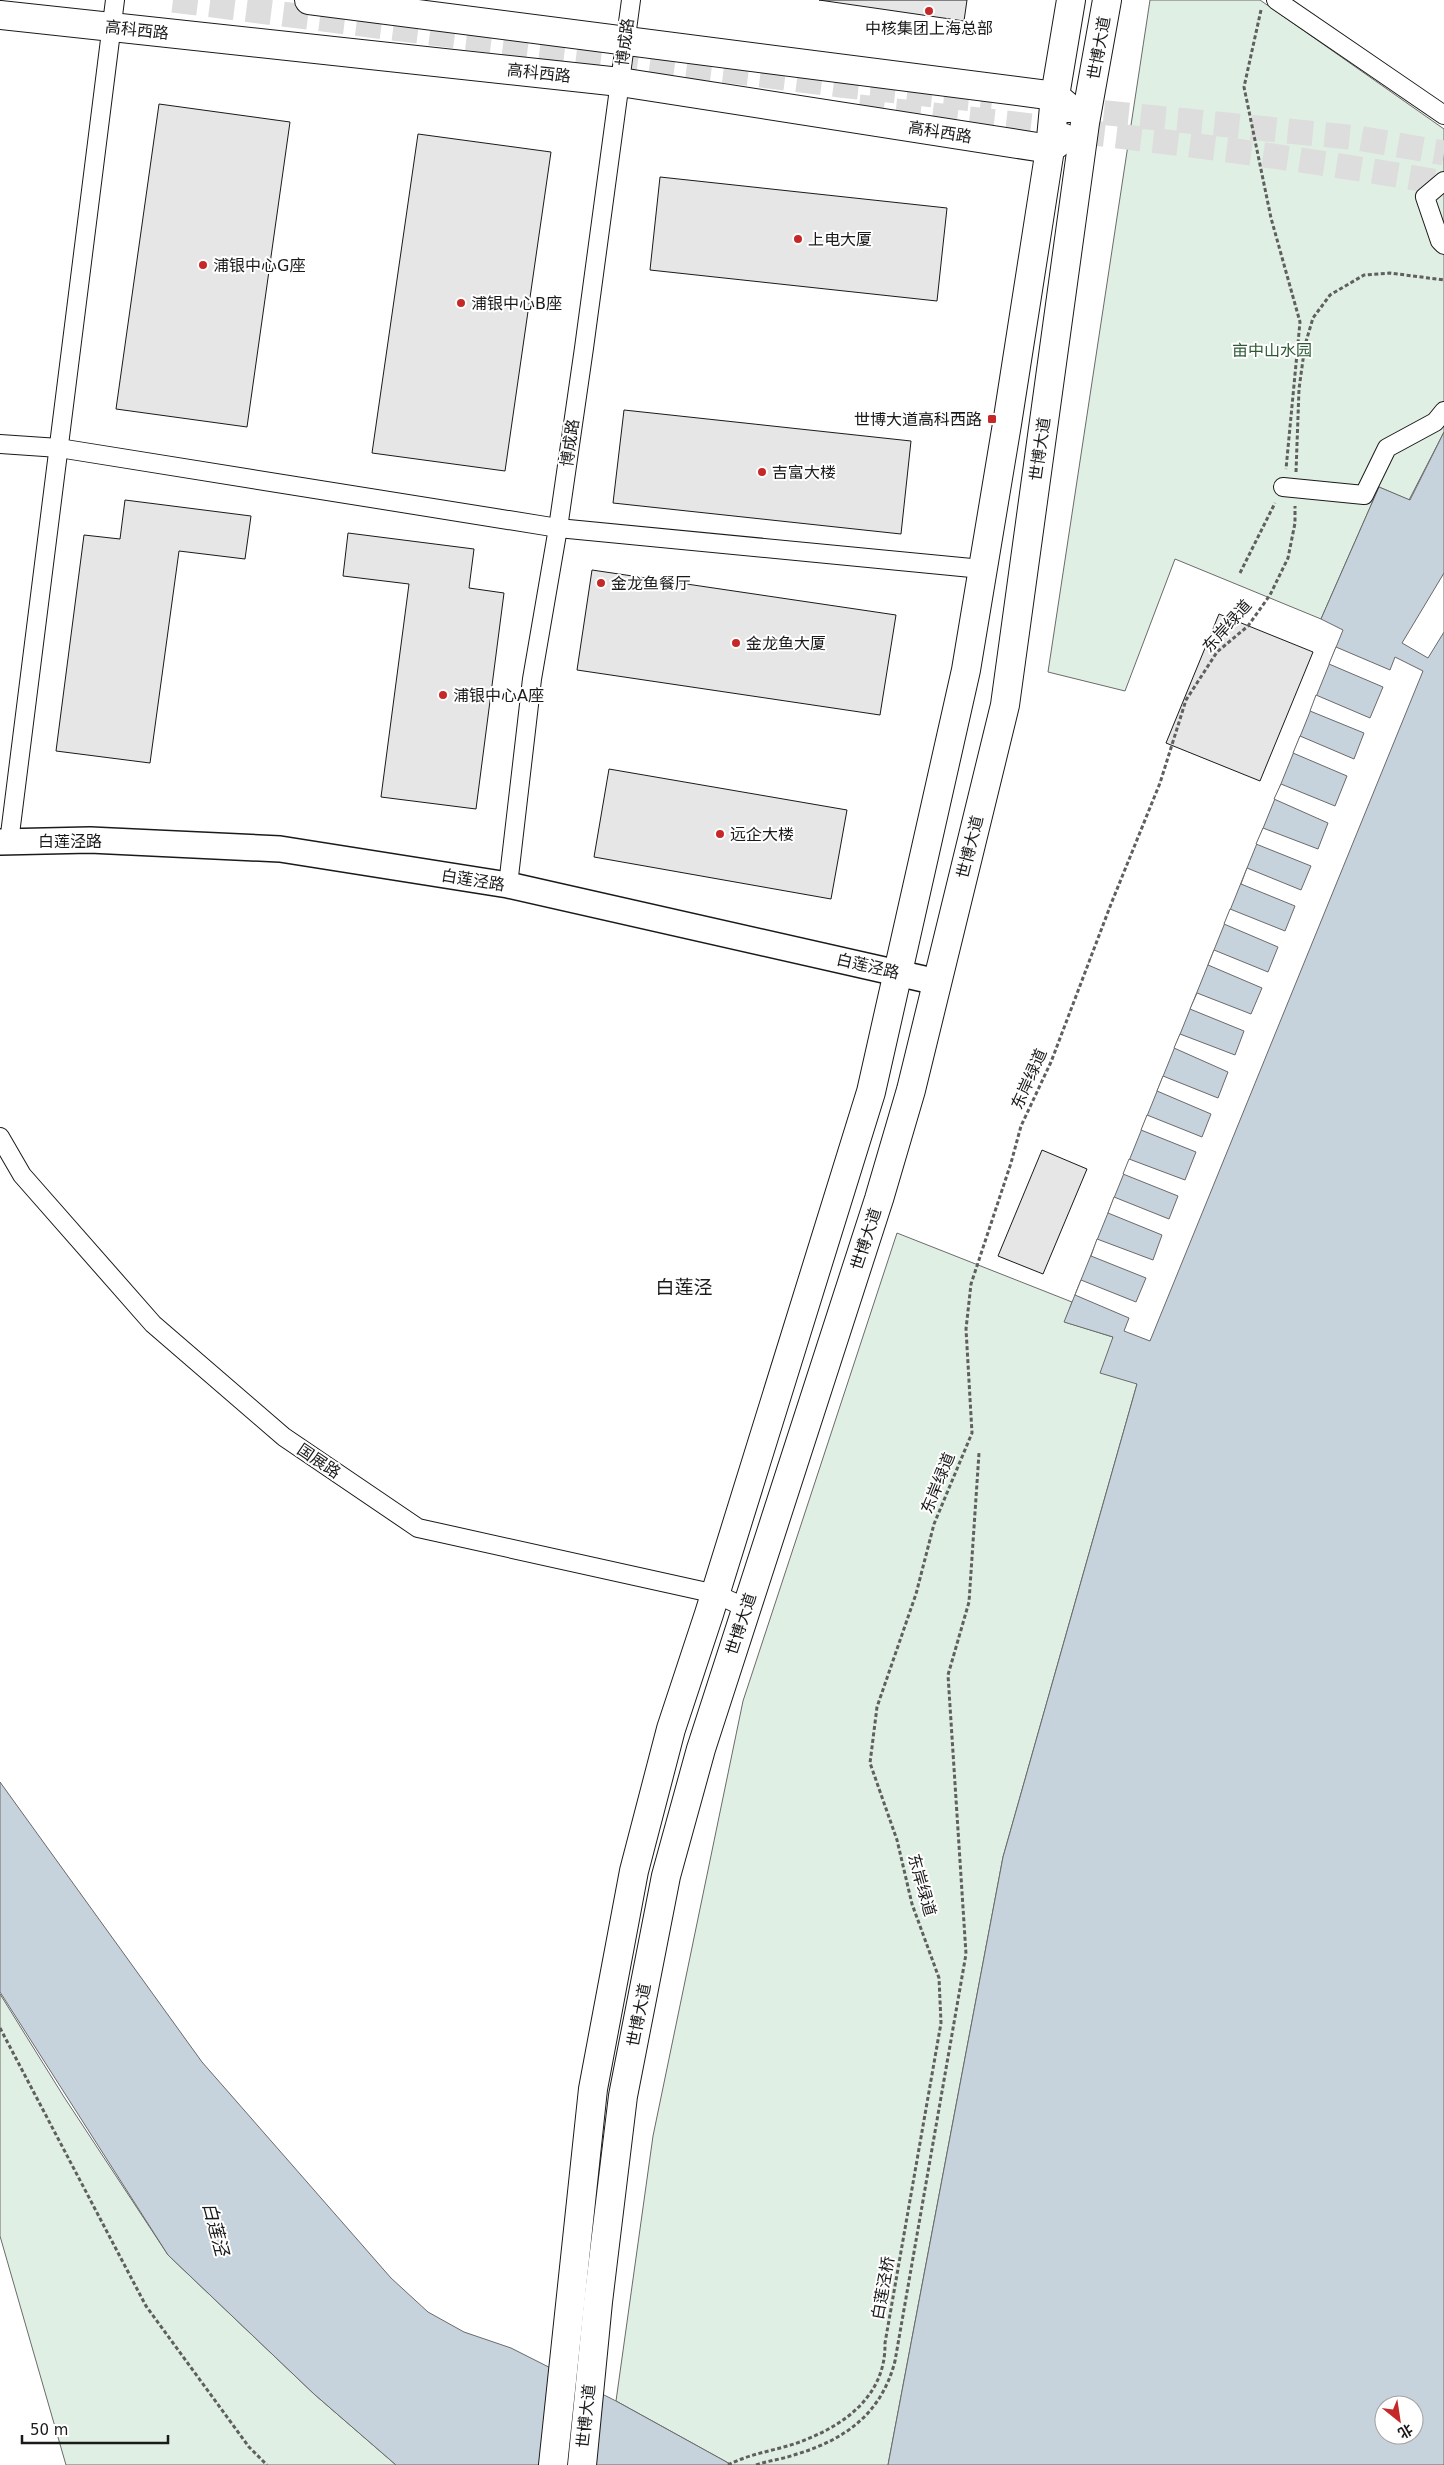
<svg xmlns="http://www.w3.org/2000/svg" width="1444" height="2465" font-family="'DejaVu Sans','Noto Sans SC',sans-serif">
	<rect width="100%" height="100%" fill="#fff"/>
	<g fill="#e0efe3" stroke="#6a6a6a">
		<path d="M1150 0H1260L1444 129V432L1409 500 1379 487 1321 619 1175 559 1125 691 1048 672Z"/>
		<path d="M897 1233 1072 1302 1065 1322 1113 1337 1137 1384 1003 1857 888 2465H732L616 2401 653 2136 743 1701Z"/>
		<path d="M0 1994 64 2097 168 2255 314 2394 396 2465H66L0 2236Z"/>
	</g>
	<g fill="#c6d2dc" stroke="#6a6a6a" fill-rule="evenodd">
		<path d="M1444 432V2465H888L1003 1857 1137 1384 1100 1373 1113 1337 1064 1322 1343 630 1321 619 1379 487 1410 500ZM1384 2405H1414V2435H1384Z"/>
		<path d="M0 1782 202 2062 391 2278 428 2312 464 2332 511 2348 616 2401 732 2465H396L314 2394 168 2255 0 1992Z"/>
	</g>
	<g fill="#fff" stroke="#6a6a6a">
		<path d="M1444 573V632L1428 658 1402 643Z"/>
		<path d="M1336 647 1390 670 1395 657 1423 671 1150 1341 1124 1331 1129 1318 1075 1295 1081 1280 1136 1302 1146 1278 1091 1256 1097 1239 1153 1260 1162 1235 1108 1213 1114 1197 1169 1219 1178 1196 1123 1174 1129 1159 1185 1180 1196 1152 1141 1130 1147 1115 1202 1137 1211 1114 1157 1091 1163 1076 1218 1098 1228 1072 1174 1048 1180 1034 1235 1055 1244 1031 1190 1009 1197 993 1251 1014 1262 988 1208 965 1214 950 1268 972 1278 947 1224 924 1230 909 1285 931 1295 906 1241 884 1247 868 1301 890 1311 866 1256 844 1263 828 1318 849 1328 823 1274 799 1281 784 1335 806 1347 776 1293 753 1300 736 1354 759 1364 733 1310 711 1316 695 1370 718 1383 687 1329 664Z"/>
	</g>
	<g fill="#e6e6e6" stroke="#1a1a1a">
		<path d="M819 0H967L964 21Z"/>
		<path d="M159 104 290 122 247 427 116 409Z"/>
		<path d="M418 134 551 152 505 471 372 453Z"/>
		<path d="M660 177 947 208 937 301 650 270Z"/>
		<path d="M624 410 911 441 901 534 613 503Z"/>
		<path d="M125 500 251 516 245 559 179 551 150 763 56 751 84 535 120 539Z"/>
		<path d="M348 533 474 549 469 588 504 593 476 809 381 797 409 584 343 576Z"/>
		<path d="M592 570 896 615 880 715 577 670Z"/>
		<path d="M1219 614 1313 652 1260 781 1166 743Z"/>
		<path d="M609 769 847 810 831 899 594 857Z"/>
		<path d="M1042 1150 1087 1169 1043 1274 998 1256Z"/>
	</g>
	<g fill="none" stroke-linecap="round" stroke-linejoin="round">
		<g stroke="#ddd" stroke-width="25" stroke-dasharray="25 12" stroke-linecap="butt">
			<path d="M173 0 840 85 992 101"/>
			<path d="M859 107C1054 128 1250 149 1444 183"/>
			<path d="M1067 109 1358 138 1444 153"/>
		</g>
		<defs>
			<g id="street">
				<path d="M1276 0 1444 115"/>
				<path d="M1444 181 1425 197 1440 241 1444 245"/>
				<path d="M0 444 59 448 558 528 982 569"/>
				<path d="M1283 487 1364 495 1387 448 1435 422 1444 411"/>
				<path d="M9 842 115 0"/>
				<path d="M508 885 532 679 558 528 584 348 631 0"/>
				<path d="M0 1137 22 1175 153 1324 284 1437 418 1528 716 1594 746 1608"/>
			</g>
			<path id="secondary" d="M0 842 90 840 280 849 508 885 937 982"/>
			<g id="primary">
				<path d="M309 0 1055 96 1069 108"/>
				<path d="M0 15 620 82 1050 149 1064 138"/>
				<path d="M553 2465 593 2089 634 1871 671 1729 709 1614 871 1092 966 670 1007 424 1050 149 1055 96 1071 0"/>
				<path d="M582 2465 598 2302 623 2096 666 1876 701 1749 879 1199 911 1090 1005 705 1085 123 1107 0"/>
			</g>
		</defs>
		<use href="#street" stroke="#1a1a1a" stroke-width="20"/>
		<use href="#secondary" stroke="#1a1a1a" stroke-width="28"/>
		<use href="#primary" stroke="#1a1a1a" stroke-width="30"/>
		<g stroke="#5f5f5f" stroke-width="3" stroke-dasharray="4 2.5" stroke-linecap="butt">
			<path d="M1261 10 1244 87 1271 218 1300 322 1286 469"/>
			<path d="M1296 472 1299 389 1305 345 1313 318 1330 295 1364 275 1390 273 1444 280"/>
			<path d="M1240 573 1275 503"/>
			<path d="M0 2028 146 2306 249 2447 267 2465"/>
			<path d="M728 2465C749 2454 772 2451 794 2444 841 2428 886 2398 885 2343L941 2023 939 1978 912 1904 897 1840 870 1763 877 1707 916 1594 934 1524 972 1433 966 1329 971 1284 1011 1163 1021 1126 1051 1062 1111 904 1160 783 1186 700 1217 652 1248 626 1270 595 1288 558 1295 523V506"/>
			<path d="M756 2465C770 2460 784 2459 797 2454 847 2439 882 2412 895 2361L966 1954 948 1675 969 1602 979 1453"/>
		</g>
		<use href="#street" stroke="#fff" stroke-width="18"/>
		<use href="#secondary" stroke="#fff" stroke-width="25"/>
		<use href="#primary" stroke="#fff" stroke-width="28"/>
	</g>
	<g fill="#c62828" stroke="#fff" stroke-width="2">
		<circle cx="929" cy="11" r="5"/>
		<circle cx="798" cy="239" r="5"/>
		<circle cx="203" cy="265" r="5"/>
		<circle cx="461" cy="303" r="5"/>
		<rect x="987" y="414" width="10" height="10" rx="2.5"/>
		<circle cx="762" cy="472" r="5"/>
		<circle cx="601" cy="583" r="5"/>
		<circle cx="736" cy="643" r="5"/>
		<circle cx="443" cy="695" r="5"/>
		<circle cx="720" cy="834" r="5"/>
	</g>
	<g text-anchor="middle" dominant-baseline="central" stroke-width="4" stroke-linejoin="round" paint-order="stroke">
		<g font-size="16" fill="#1a1a1a" stroke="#fff" text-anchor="start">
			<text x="929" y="28" text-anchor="middle">中核集团上海总部</text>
			<text x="808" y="239">上电大厦</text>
			<text x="213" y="265">浦银中心G座</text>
			<text x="471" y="303">浦银中心B座</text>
			<text x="982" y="419" text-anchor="end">世博大道高科西路</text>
			<text x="772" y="472">吉富大楼</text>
			<text x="611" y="583">金龙鱼餐厅</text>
			<text x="746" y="643">金龙鱼大厦</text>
			<text x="453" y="695">浦银中心A座</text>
			<text x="730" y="834">远企大楼</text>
		</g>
		<g font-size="16" fill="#1a1a1a" stroke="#fff">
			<text transform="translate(137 30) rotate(6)">高科西路</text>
			<text transform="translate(625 42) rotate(-83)">博成路</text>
			<text transform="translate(1099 48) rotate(-80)">世博大道</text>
			<text transform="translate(539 73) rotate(6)">高科西路</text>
			<text transform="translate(940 132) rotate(9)">高科西路</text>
			<text transform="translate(570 443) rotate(-82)">博成路</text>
			<text transform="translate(1040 449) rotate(-82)">世博大道</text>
			<text transform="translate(1227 626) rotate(-48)">东岸绿道</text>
			<text x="70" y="841">白莲泾路</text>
			<text transform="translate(970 847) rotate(-76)">世博大道</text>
			<text transform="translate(473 880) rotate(9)">白莲泾路</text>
			<text transform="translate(868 966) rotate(13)">白莲泾路</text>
			<text transform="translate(1029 1079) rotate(-66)">东岸绿道</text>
			<text transform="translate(866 1239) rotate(-72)">世博大道</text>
			<text transform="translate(319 1461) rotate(34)">国展路</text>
			<text transform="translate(938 1483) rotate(-68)">东岸绿道</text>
			<text transform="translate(741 1624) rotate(-72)">世博大道</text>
			<text transform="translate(922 1885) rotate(74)">东岸绿道</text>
			<text transform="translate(639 2015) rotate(-79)">世博大道</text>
			<text transform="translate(883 2288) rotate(-80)">白莲泾桥</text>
			<text transform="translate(586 2416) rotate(-84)">世博大道</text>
		</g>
		<g font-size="16" fill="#2b5a34" stroke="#fff">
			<text x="1272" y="350">亩中山水园</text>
		</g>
		<g font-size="18" font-style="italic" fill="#1a1a1a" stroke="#fff">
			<text transform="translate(216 2229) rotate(75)">白莲泾</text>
		</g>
		<g font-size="19" fill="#1a1a1a" stroke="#fff">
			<text x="684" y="1287">白莲泾</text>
		</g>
	</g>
	<g transform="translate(1399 2420) rotate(150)"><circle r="24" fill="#ffffff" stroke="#a3a3a3"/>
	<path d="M0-4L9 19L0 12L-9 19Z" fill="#c62828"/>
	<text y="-8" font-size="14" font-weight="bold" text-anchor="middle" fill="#1a1a1a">北</text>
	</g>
	<path d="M22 2435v8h146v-8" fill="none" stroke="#1a1a1a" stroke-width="2.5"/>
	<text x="30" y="2435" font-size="15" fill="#1a1a1a" stroke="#ffffff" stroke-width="4" paint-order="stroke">50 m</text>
</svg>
